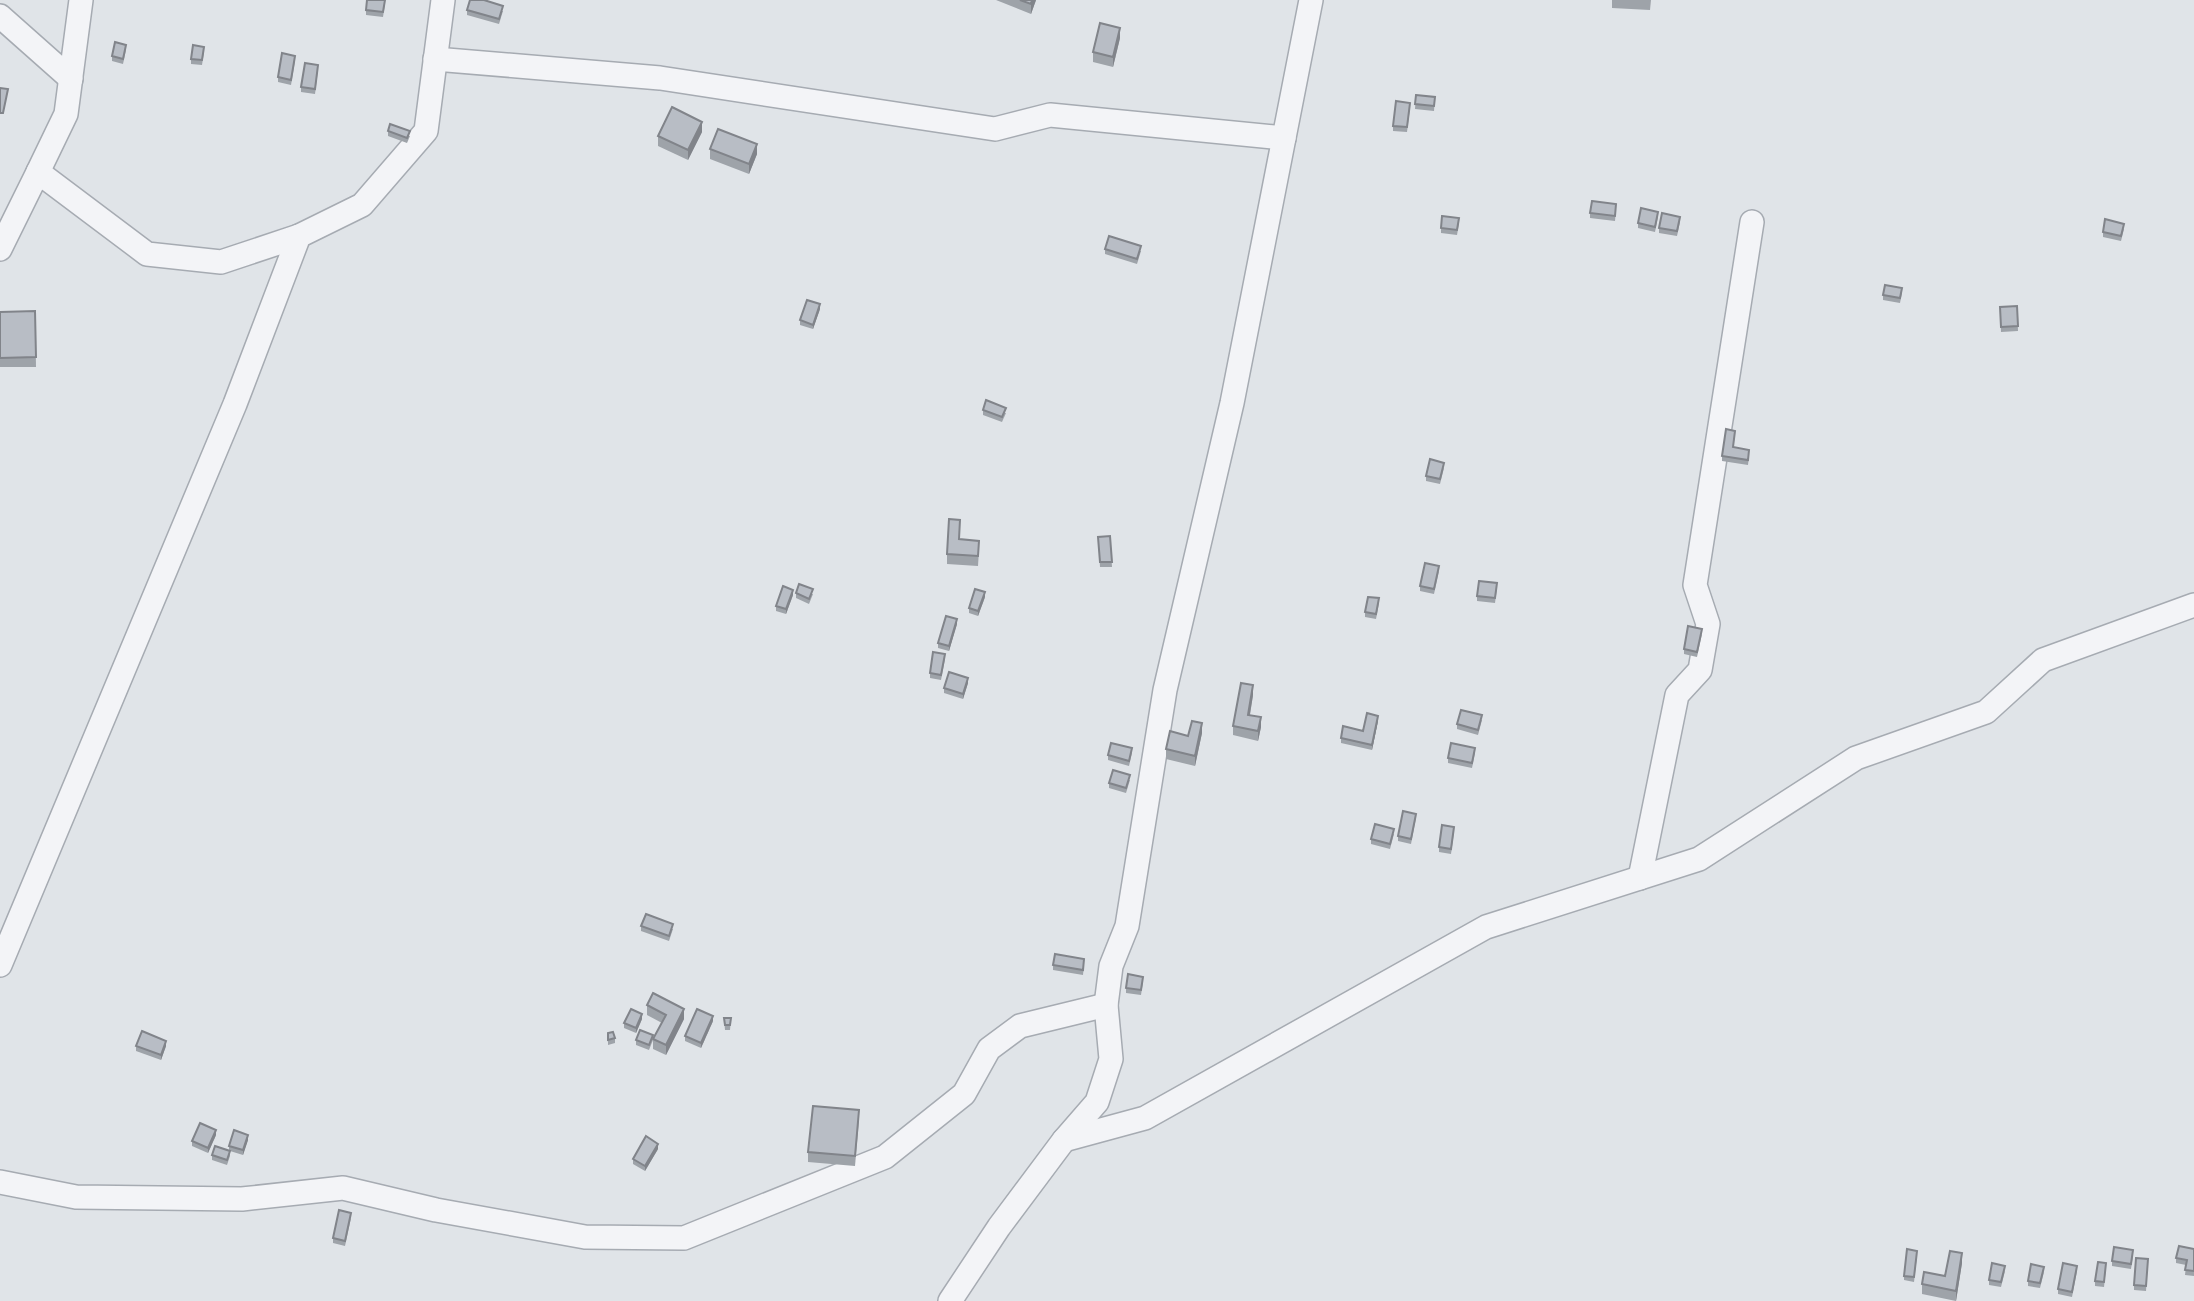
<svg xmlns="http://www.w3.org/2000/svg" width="2194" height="1301" font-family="'Work Sans',sans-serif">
	<rect width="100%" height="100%" fill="#e0e4e8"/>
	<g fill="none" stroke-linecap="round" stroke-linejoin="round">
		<defs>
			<g id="minor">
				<path d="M0 16 71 79"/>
				<path d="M435 59 660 78 995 129 1050 115 1284 138"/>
				<path d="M38 172 66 114 81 0"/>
				<path d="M0 249 38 172 147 254 221 262 299 236"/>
				<path d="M1640 878 1677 695 1700 670 1708 624 1695 585 1752 222"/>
				<path d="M0 965 235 404 299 236 362 205 426 131 443 0"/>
				<path d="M1064 1140 1145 1118 1486 927 1699 859 1856 758 1986 712 2043 660 2194 605"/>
				<path d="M0 1182 76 1197 242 1199 343 1188 436 1210 585 1237 684 1238 885 1157 964 1094 989 1049 1020 1026 1106 1005"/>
				<path d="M950 1301 999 1227 1064 1140 1097 1102 1111 1059 1106 1005 1111 966 1127 926 1165 690 1232 403 1311 0"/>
			</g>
		</defs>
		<use href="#minor" stroke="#a6abb2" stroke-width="26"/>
		<use href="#minor" stroke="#f3f4f7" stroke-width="23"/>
	</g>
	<g fill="#9ea3a9">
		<path d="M996 0H1036L1031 14Z"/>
		<path d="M1612 0H1651L1650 10 1612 8Z"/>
		<path d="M385 4 383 17 366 15V10Z"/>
		<path d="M467 10 503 11 499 24 467 15Z"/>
		<path d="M1120 38 1113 67 1093 62V52Z"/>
		<path d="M126 50 123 64 112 61V56Z"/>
		<path d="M204 52 202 65 191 64V59Z"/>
		<path d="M295 61 291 85 278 82V77Z"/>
		<path d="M318 70 315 94 301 92V87Z"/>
		<path d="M1416 95 1435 97 1434 111 1415 109Z"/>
		<path d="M1410 108 1407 132 1393 131V126Z"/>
		<path d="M388 131 410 136 407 143 388 136Z"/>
		<path d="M702 132 688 160 658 146V136Z"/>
		<path d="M710 149 757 154 749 174 710 159Z"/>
		<path d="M1616 209 1615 221 1590 218V213Z"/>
		<path d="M1658 217 1655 232 1638 228V223Z"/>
		<path d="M1680 222 1677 236 1659 233V228Z"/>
		<path d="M1459 223 1457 235 1441 233V228Z"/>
		<path d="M2124 229 2121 241 2103 237V232Z"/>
		<path d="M1105 249 1141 251 1137 264 1105 254Z"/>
		<path d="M1902 293 1900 303 1883 300V295Z"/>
		<path d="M2017 306 2018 331 2001 332 2000 307Z"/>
		<path d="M820 309 813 329 800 325V320Z"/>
		<path d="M35 311 36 367H0V312Z"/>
		<path d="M983 410 1006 413 1002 422 983 415Z"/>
		<path d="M1735 436 1733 447 1749 455 1748 465 1722 461V456Z"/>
		<path d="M1444 468 1440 484 1426 481V476Z"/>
		<path d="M1110 536 1112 567H1100L1098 537Z"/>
		<path d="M959 539 979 550 978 566 947 564V554Z"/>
		<path d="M1439 571 1434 594 1420 591V586Z"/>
		<path d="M1497 588 1495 603 1477 601V596Z"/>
		<path d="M796 593 813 594 809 604 796 598Z"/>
		<path d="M793 595 786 614 776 611V606Z"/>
		<path d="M985 597 978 616 969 613V608Z"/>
		<path d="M1379 603 1376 619 1365 617V612Z"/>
		<path d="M957 624 949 651 938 648V643Z"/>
		<path d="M1702 634 1697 657 1684 654V649Z"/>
		<path d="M945 659 941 680 930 678V673Z"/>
		<path d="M968 683 963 699 944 693V688Z"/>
		<path d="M1253 695 1250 715 1261 727 1258 741 1233 735V726Z"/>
		<path d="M1482 720 1478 735 1457 729V724Z"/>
		<path d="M1378 721 1372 750 1341 743V738L1363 731Z"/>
		<path d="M1202 733 1195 766 1166 759V749L1188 736Z"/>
		<path d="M1132 753 1129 766 1108 760V755Z"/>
		<path d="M1475 753 1472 768 1448 763V758Z"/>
		<path d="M1130 780 1126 793 1109 788V783Z"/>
		<path d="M1416 818 1411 844 1398 841V836Z"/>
		<path d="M1454 832 1451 854 1439 852V847Z"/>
		<path d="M1394 834 1390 849 1371 844V839Z"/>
		<path d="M641 926 673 929 669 941 641 931Z"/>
		<path d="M1084 964 1083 975 1053 970V965Z"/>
		<path d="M1143 982 1141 995 1126 993V988Z"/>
		<path d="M647 1005 684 1019 666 1055 653 1049V1039L662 1023 647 1015Z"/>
		<path d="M724 1018H731L730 1030H725Z"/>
		<path d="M642 1019 636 1033 624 1028V1023Z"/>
		<path d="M713 1021 701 1048 685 1041V1036Z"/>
		<path d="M608 1033 615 1038V1043L608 1045Z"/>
		<path d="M636 1040H653L649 1050 636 1045Z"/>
		<path d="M136 1046H166L161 1060 136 1051Z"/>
		<path d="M859 1120 855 1166 808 1162V1152Z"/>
		<path d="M216 1135 208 1153 192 1146V1141Z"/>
		<path d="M248 1140 243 1155 230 1151V1156L227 1165 212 1160V1155L229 1151V1146Z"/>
		<path d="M658 1149 645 1171 633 1164V1159Z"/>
		<path d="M351 1218 345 1246 333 1243V1238Z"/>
		<path d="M2194 1249V1276L2185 1275 2186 1265 2176 1263V1258Z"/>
		<path d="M2133 1255 2131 1269 2112 1266V1261Z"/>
		<path d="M1917 1256 1914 1282 1904 1280V1276Z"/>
		<path d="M2148 1259 2146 1291 2134 1290V1285Z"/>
		<path d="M1962 1263 1956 1301 1922 1294V1284L1945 1276Z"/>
		<path d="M2106 1268 2104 1287 2095 1286V1281Z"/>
		<path d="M2005 1271 2001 1287 1989 1285V1280Z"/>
		<path d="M2077 1271 2072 1297 2058 1294V1289Z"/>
		<path d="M2044 1272 2040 1288 2028 1286V1281Z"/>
	</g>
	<g fill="#81848a">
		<path d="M1032 0H1036L1031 14V4Z"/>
		<path d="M1120 28V38L1113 67V57Z"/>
		<path d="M702 122V132L688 160V150Z"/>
		<path d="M757 144V154L749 174V164Z"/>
		<path d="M820 304V309L813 329V325Z"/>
		<path d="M793 590V595L786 614V609Z"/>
		<path d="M985 592V597L978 616V611Z"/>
		<path d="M957 619V624L949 651V646Z"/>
		<path d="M968 678V683L963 699V694Z"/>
		<path d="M1253 685V695L1248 725V715Z"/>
		<path d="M1378 716V721L1372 750V745Z"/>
		<path d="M1261 717V727L1258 741V731Z"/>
		<path d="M1202 723V733L1195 766V756Z"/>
		<path d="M684 1009V1019L666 1055V1045Z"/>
		<path d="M642 1014V1019L636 1033V1028Z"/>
		<path d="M713 1016V1021L701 1048V1043Z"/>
		<path d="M166 1041V1046L161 1060V1055Z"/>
		<path d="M216 1130V1135L208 1153V1148Z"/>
		<path d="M248 1135V1140L243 1155V1150Z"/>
		<path d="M658 1144V1149L645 1171V1166Z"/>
		<path d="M1962 1253V1263L1956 1301V1291Z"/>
	</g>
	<g fill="#b8bdc5" stroke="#81848a" stroke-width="2">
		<path d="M367 0H385L383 12 366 10Z"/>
		<path d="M470 0H484L503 6 499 19 467 10Z"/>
		<path d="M1020 0H1032L1031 4Z"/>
		<path d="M1100 23 1120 28 1113 57 1093 52Z"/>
		<path d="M115 42 126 45 123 59 112 56Z"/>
		<path d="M193 45 204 47 202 60 191 59Z"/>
		<path d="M282 53 295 56 291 80 278 77Z"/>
		<path d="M305 63 318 65 315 89 301 87Z"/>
		<path d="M0 88 8 89 3 113H0Z"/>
		<path d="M1416 95 1435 97 1434 106 1415 104Z"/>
		<path d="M1396 101 1410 103 1407 127 1393 126Z"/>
		<path d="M672 107 702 122 688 150 658 136Z"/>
		<path d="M390 124 410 131 407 138 388 131Z"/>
		<path d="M718 129 757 144 749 164 710 149Z"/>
		<path d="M1592 201 1616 204 1615 216 1590 213Z"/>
		<path d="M1641 208 1658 212 1655 227 1638 223Z"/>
		<path d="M1662 213 1680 217 1677 231 1659 228Z"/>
		<path d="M1442 216 1459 218 1457 230 1441 228Z"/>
		<path d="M2105 219 2124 224 2121 236 2103 232Z"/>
		<path d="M1109 236 1141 246 1137 259 1105 249Z"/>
		<path d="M1885 285 1902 288 1900 298 1883 295Z"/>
		<path d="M807 300 820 304 813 325 800 320Z"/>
		<path d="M2017 306 2018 326 2001 327 2000 307Z"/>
		<path d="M35 311 36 357 0 358V312Z"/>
		<path d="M986 400 1006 408 1002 417 983 410Z"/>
		<path d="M1726 429 1735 431 1733 447 1749 450 1748 460 1722 456Z"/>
		<path d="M1430 459 1444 463 1440 479 1426 476Z"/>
		<path d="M949 519 960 520 959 539 979 541 978 556 947 554Z"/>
		<path d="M1110 536 1112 562H1100L1098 537Z"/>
		<path d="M1425 563 1439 566 1434 589 1420 586Z"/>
		<path d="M1479 581 1497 583 1495 598 1477 596Z"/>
		<path d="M799 584 813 589 809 599 796 593Z"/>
		<path d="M783 586 793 590 786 609 776 606Z"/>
		<path d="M975 589 985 592 978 611 969 608Z"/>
		<path d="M1368 597 1379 598 1376 614 1365 612Z"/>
		<path d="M946 616 957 619 949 646 938 643Z"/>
		<path d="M1688 626 1702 629 1697 652 1684 649Z"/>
		<path d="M933 652 945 654 941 675 930 673Z"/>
		<path d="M949 672 968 678 963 694 944 688Z"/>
		<path d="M1241 683 1253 685 1248 715 1261 717 1258 731 1233 726Z"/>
		<path d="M1461 710 1482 715 1478 730 1457 724Z"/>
		<path d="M1367 713 1378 716 1372 745 1341 738 1343 726 1363 731Z"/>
		<path d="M1192 721 1202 723 1195 756 1166 749 1170 731 1188 736Z"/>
		<path d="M1111 743 1132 748 1129 761 1108 755Z"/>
		<path d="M1451 743 1475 748 1472 763 1448 758Z"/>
		<path d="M1113 770 1130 775 1126 788 1109 783Z"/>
		<path d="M1403 811 1416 814 1411 839 1398 836Z"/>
		<path d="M1375 824 1394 829 1390 844 1371 839Z"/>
		<path d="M1442 825 1454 827 1451 849 1439 847Z"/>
		<path d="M646 914 673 924 669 936 641 926Z"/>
		<path d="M1055 954 1084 959 1083 970 1053 965Z"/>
		<path d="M1128 974 1143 977 1141 990 1126 988Z"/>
		<path d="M653 993 684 1009 666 1045 653 1039 666 1015 647 1005Z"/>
		<path d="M631 1009 642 1014 636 1028 624 1023Z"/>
		<path d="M697 1009 713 1016 701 1043 685 1036Z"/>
		<path d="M724 1018H731L730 1025H725Z"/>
		<path d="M640 1030 653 1035 649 1045 636 1040Z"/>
		<path d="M142 1031 166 1041 161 1055 136 1046Z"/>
		<path d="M613 1032 615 1038 608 1040V1033Z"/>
		<path d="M813 1106 859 1110 855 1156 808 1152Z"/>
		<path d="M200 1123 216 1130 208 1148 192 1141Z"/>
		<path d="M234 1130 248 1135 243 1150 229 1146Z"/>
		<path d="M646 1136 658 1144 645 1166 633 1159Z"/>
		<path d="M215 1146 230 1151 227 1160 212 1155Z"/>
		<path d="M339 1210 351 1213 345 1241 333 1238Z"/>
		<path d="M2179 1246 2194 1249V1271L2185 1270 2187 1260 2176 1258Z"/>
		<path d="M2114 1247 2133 1250 2131 1264 2112 1261Z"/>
		<path d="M1907 1249 1917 1251 1914 1277 1904 1276Z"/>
		<path d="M1950 1251 1962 1253 1956 1291 1922 1284 1924 1272 1945 1276Z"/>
		<path d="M2136 1258 2148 1259 2146 1286 2134 1285Z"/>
		<path d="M2098 1262 2106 1263 2104 1282 2095 1281Z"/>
		<path d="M1992 1263 2005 1266 2001 1282 1989 1280Z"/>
		<path d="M2063 1263 2077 1266 2072 1292 2058 1289Z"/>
		<path d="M2031 1264 2044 1267 2040 1283 2028 1281Z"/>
	</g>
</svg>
